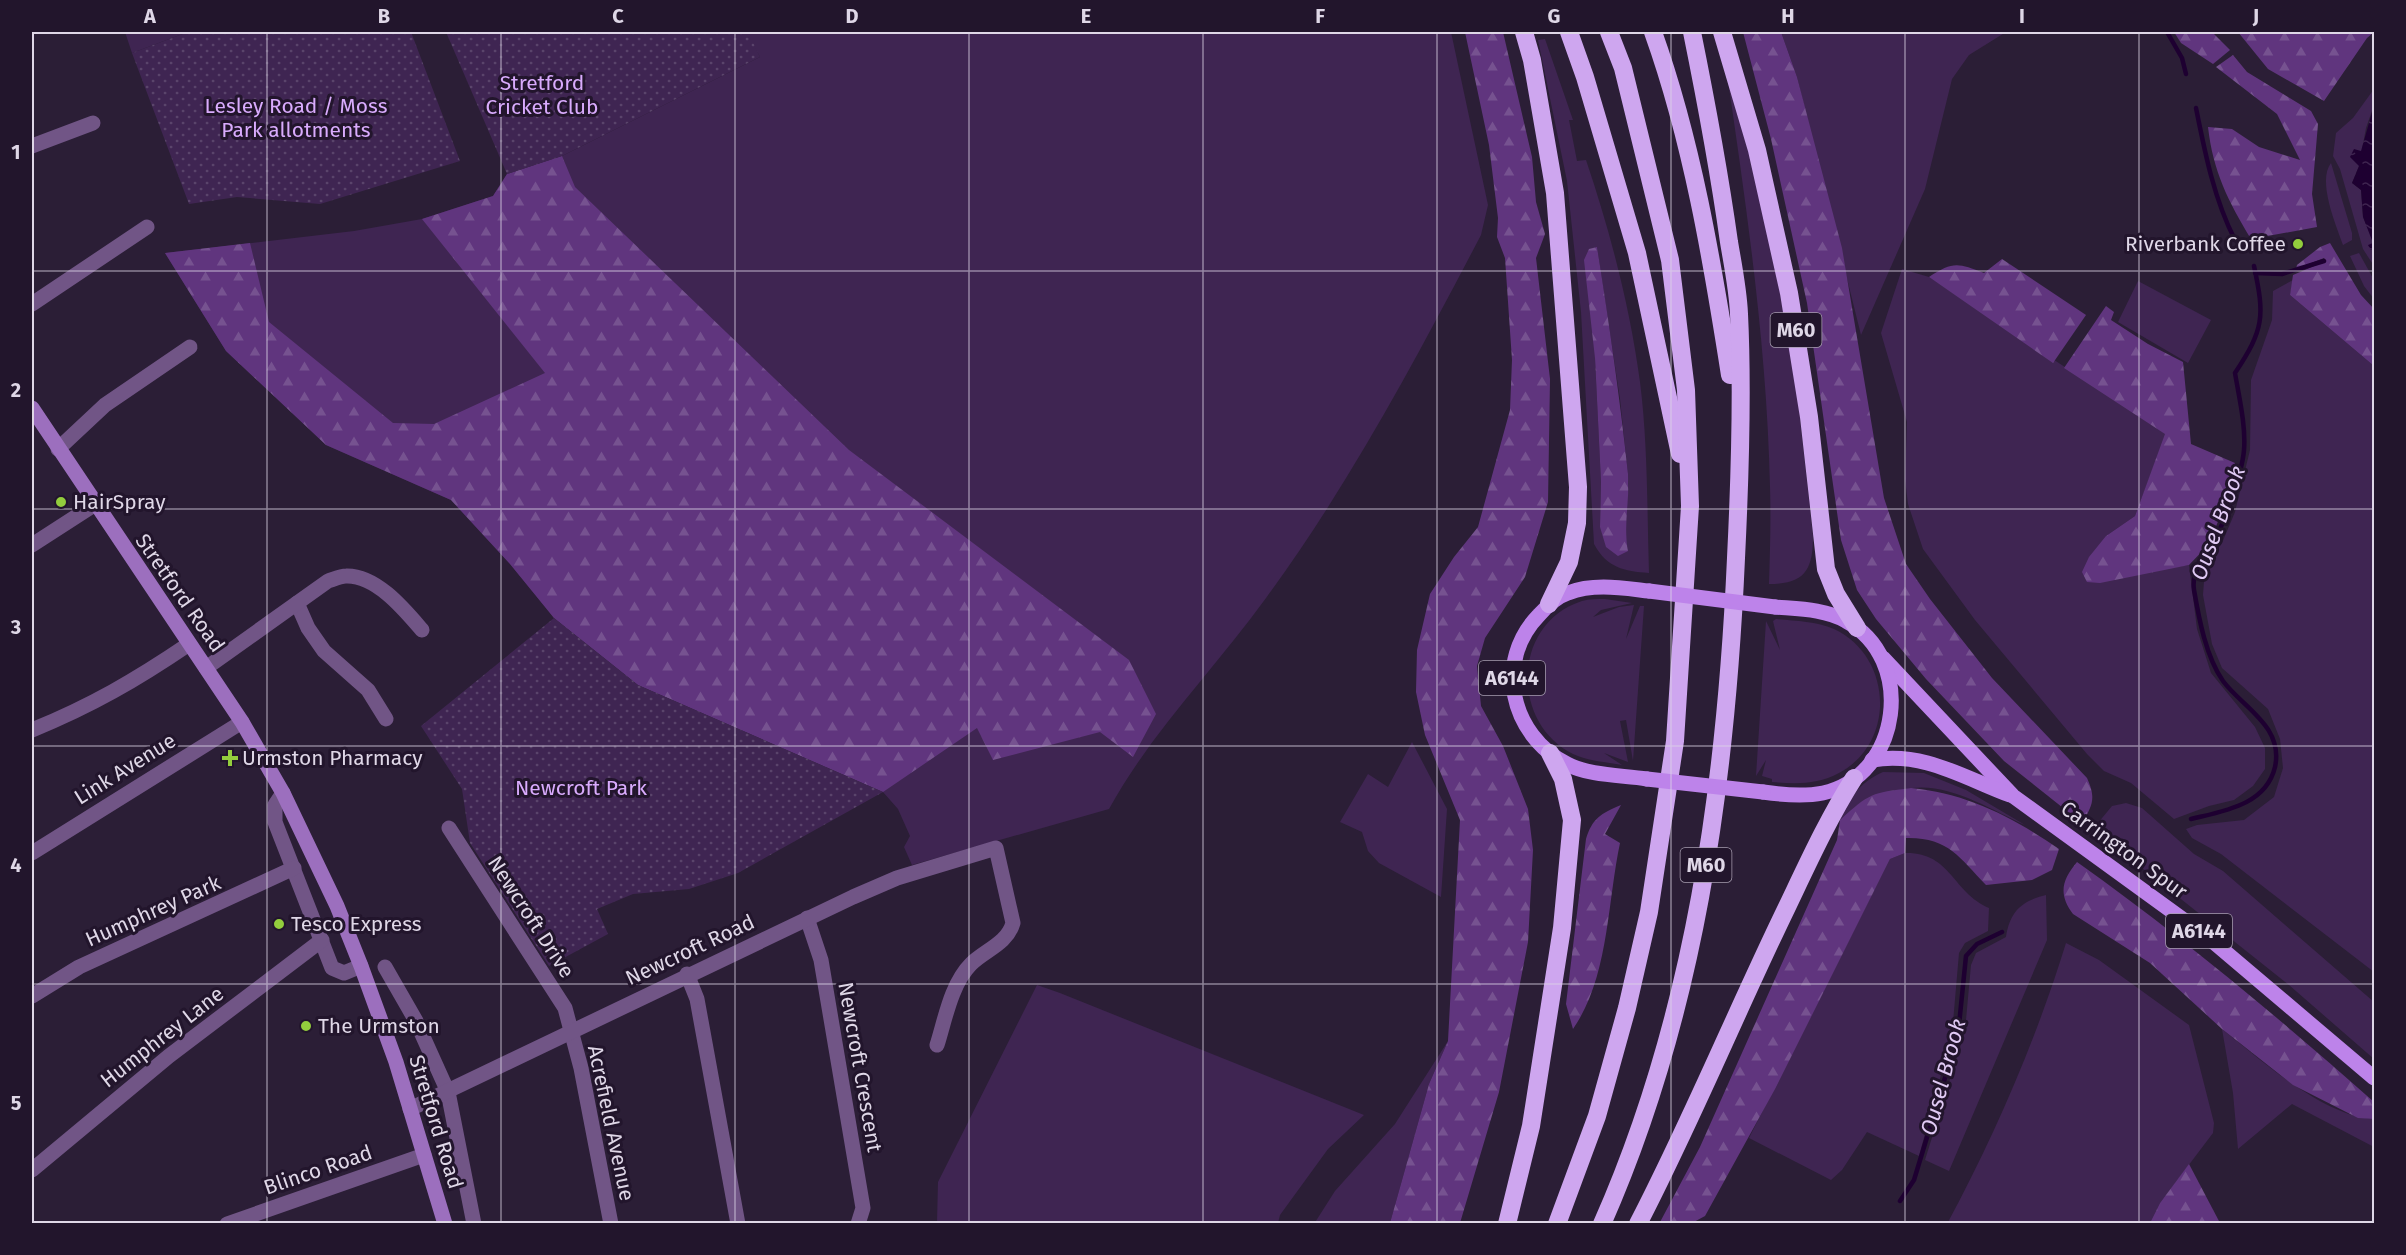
<svg xmlns="http://www.w3.org/2000/svg" width="2406" height="1255" font-family="'Fira Sans',sans-serif">
	<defs>
		<pattern id="forest-firs" width="22" height="20" patternUnits="userSpaceOnUse" patternTransform="scale(1.5)"><rect width="22" height="20" fill="#60357e"/><path d="M5 1l3.5 6h-7zM16 11l3.5 6h-7z" fill="#765290"/></pattern>
		<pattern id="park-dots" width="8" height="8" patternUnits="userSpaceOnUse" patternTransform="scale(1.5)"><rect width="8" height="8" fill="#3f2552"/><path d="M2 2h.1M6 6h.1" fill="none" stroke="#5a446b" stroke-width="1.8" stroke-linecap="round"/></pattern>
		<pattern id="water-ripples" width="26" height="14" patternUnits="userSpaceOnUse" patternTransform="scale(1.5)"><rect width="26" height="14" fill="#1e0031"/><path d="M2 4q2-2 4 0t4 0M15 11q2-2 4 0t4 0" fill="none" stroke="#3e244f"/></pattern>
	</defs>
	<rect width="100%" height="100%" fill="#2b1e36"/>
	<g fill="#3f2552" fill-rule="evenodd">
		<path d="M125 32H188L132 53Z"/>
		<path d="M746 32H1451L1488 205 1481 235C1416 359 1349 485 1266 598 1214 670 1152 731 1109 809L912 865 904 847 910 836 898 809 883 792 638 685 554 618 510 564 451 500 326 445 226 351 165 253 354 231 422 219 493 196 507 174 562 156 760 57Z"/>
		<path d="M1781 32H2006L1969 55 1952 79 1925 189 1861 335 1797 77Z"/>
		<path d="M1545 39 1573 120H1569L1577 161 1586 160C1610 231 1630 307 1640 382 1648 445 1647 510 1649 573 1624 571 1607 568 1594 544L1581 312 1567 181 1538 40ZM1597 247 1620 399 1629 484 1624 530 1628 550 1600 527 1601 482 1595 358Z"/>
		<path d="M1727 74 1735 94 1769 235 1795 373 1813 536C1813 570 1805 584 1769 584 1770 552 1771 519 1770 487 1767 349 1747 210 1727 74Z"/>
		<path d="M2374 89V105L2366 128 2359 166 2352 183 2361 190 2363 217 2374 243 2370 249 2374 251V266L2363 249 2340 169 2333 156 2336 133 2353 118Z"/>
		<path d="M2331 163 2352 233V240L2343 245C2336 225 2317 181 2331 163Z"/>
		<path d="M2359 253 2374 280V299L2364 286 2350 256Z"/>
		<path d="M1902 269 1929 277 2166 434 2135 516 2106 536 2151 571 2189 565 2197 629 2211 673 2255 727 2265 748V769L2253 786 2234 800 2209 806 2174 819 2131 783 2104 771 2087 754 1975 620 1923 549 1908 504 1905 479 1907 422 1881 333Z"/>
		<path d="M2293 280 2290 295 2374 366V972L2221 854 2192 838 2186 829 2197 825 2244 820 2274 797 2283 768 2280 739 2268 709 2222 668 2212 644 2203 595 2205 568 2222 543 2235 512 2250 450 2251 380 2272 320 2273 291Z"/>
		<path d="M2138 281 2211 320 2188 363 2118 322Z"/>
		<path d="M1605 599 1632 603 1601 610 1593 617 1619 607 1634 605 1626 639 1640 606H1644L1633 761 1626 720 1620 721 1628 762 1604 753 1622 765C1607 762 1587 761 1573 754 1510 723 1512 623 1582 601 1589 599 1598 599 1605 599Z"/>
		<path d="M1776 619C1795 621 1816 621 1834 629 1892 656 1897 742 1839 773 1817 785 1795 784 1772 782V779L1762 776 1766 760 1756 776 1766 621 1780 650 1773 621Z"/>
		<path d="M1412 742 1447 809 1441 897 1379 863 1368 851 1362 832 1340 822 1368 774 1388 787Z"/>
		<path d="M1883 772 1924 773 1966 790 2025 825C1992 810 1950 783 1912 788 1895 790 1857 812 1840 820 1851 796 1859 783 1883 772Z"/>
		<path d="M2126 803 2142 808 2194 854 2223 871 2374 1002V1059L2289 985 2093 829 2112 806Z"/>
		<path d="M1905 853C1951 852 1952 892 1989 908L1988 931 1965 943 1959 953 1952 1034 1919 1156 1867 1132 1842 1170 1831 1180 1749 1138 1890 859Z"/>
		<path d="M2046 895 2047 940 1949 1171 1925 1160 1965 1031 1971 965 1976 953 2006 937C2010 911 2022 901 2046 895Z"/>
		<path d="M2066 943 2099 960 2189 1025 2214 1123 2213 1133 2160 1203 2150 1223 1947 1224C1995 1135 2036 1040 2066 943Z"/>
		<path d="M1037 985 1060 993 1364 1115 1328 1149 1280 1215 1278 1223H937L938 1182Z"/>
		<path d="M2222 1029C2261 1060 2324 1117 2374 1119V1147L2292 1104 2238 1149 2233 1093Z"/>
		<path d="M1448 1041 1429 1084 1390 1223 1314 1224 1335 1191 1395 1124Z"/>
	</g>
	<g fill="url(#forest-firs)">
		<path d="M1465 32H1503L1532 157 1536 202 1545 234 1536 258 1550 379 1548 502 1525 577 1485 638 1477 666 1481 706 1503 746 1528 809 1533 850 1528 942 1499 1092 1460 1223H1390L1429 1084 1448 1041 1460 820 1425 735 1416 692 1417 650 1430 594 1454 557 1478 527 1510 410 1512 360 1505 258 1497 237 1498 218 1489 145Z"/>
		<path d="M1743 32H1781L1797 77 1842 248 1884 498 1906 564 1930 599 1992 678 2087 778C2096 798 2093 805 2082 823L2004 761 1926 679 1876 619 1857 590 1841 540 1807 303 1771 139Z"/>
		<path d="M2174 32H2212L2230 50 2213 64 2181 43Z"/>
		<path d="M2238 32H2374L2367 38 2324 101 2268 69Z"/>
		<path d="M2233 55 2247 72 2311 111 2318 124 2312 194 2317 227 2251 239C2228 201 2213 171 2208 127L2232 129 2259 147 2300 160 2277 114 2216 67Z"/>
		<path d="M562 156 575 187 849 450 1129 660 1156 714 1133 757 1100 732 993 760 977 728 883 792 638 685 554 618 510 564 451 500 326 445 226 351 165 253 250 243 269 322 393 423 434 424 545 373 422 219 493 196 507 174Z"/>
		<path d="M2330 243 2361 295 2374 309V366L2290 295 2293 275 2326 261 2324 258 2296 269 2297 265 2320 247Z"/>
		<path d="M1597 247C1609 323 1620 398 1628 474 1630 500 1623 524 1628 551L1618 556 1606 547 1600 527 1601 482 1595 358 1584 260 1589 249Z"/>
		<path d="M2002 259 2086 315 2053 363 1929 277C1953 261 1958 263 1984 273Z"/>
		<path d="M2106 306 2114 312 2111 320 2148 344 2183 362 2191 444 2235 463 2225 504 2209 544 2189 565 2100 583 2087 582 2082 572 2089 557 2106 536 2135 516 2165 434 2064 368Z"/>
		<path d="M1911 788C1967 793 2014 818 2059 849L2052 870 2032 880 1986 885C1959 857 1948 837 1906 838L1905 853 1890 859 1775 1089 1705 1216 1692 1223 1659 1224 1700 1147 1837 840 1840 820C1870 793 1871 793 1911 788Z"/>
		<path d="M1621 805 1605 834 1620 843C1607 904 1609 977 1573 1029L1566 1004 1586 839C1592 819 1601 813 1621 805Z"/>
		<path d="M2077 862C2181 936 2278 1017 2374 1102V1119L2358 1118 2293 1085 2222 1029 2150 963 2073 914C2058 894 2062 880 2077 862Z"/>
		<path d="M2189 1164 2220 1223H2150L2160 1203Z"/>
	</g>
	<g fill="url(#park-dots)">
		<path d="M188 32H411L460 161 320 204 237 197 189 204 132 53Z"/>
		<path d="M446 32H748L760 57 562 156 507 174Z"/>
		<path d="M554 618 638 685 883 792 738 873 689 889 633 894 597 909 608 934 549 966 470 843 462 789 421 726Z"/>
	</g>
	<path fill="url(#water-ripples)" d="M2374 105V251L2370 249 2368 245 2373 243 2363 217 2361 190 2352 183 2359 166 2350 157 2354 149 2361 151Z"/>
	<g fill="none" stroke-linecap="round" stroke-linejoin="round">
		<g stroke="#1e0031" stroke-width="4.5">
			<path d="M2167 32 2182 58 2186 74"/>
			<path d="M2196 108C2205 153 2214 199 2235 240"/>
			<path d="M2255 273 2282 274 2324 261"/>
			<path d="M2191 819C2224 811 2266 805 2275 767 2284 726 2242 707 2223 681 2206 657 2199 619 2194 590 2191 571 2204 560 2212 545 2224 524 2242 474 2244 450 2246 426 2239 397 2235 373 2264 329 2265 317 2254 266"/>
			<path d="M1900 1201 1914 1180 1958 1035 1966 956 1977 944 2002 932"/>
		</g>
		<g stroke="#715586" stroke-width="15">
			<path d="M32 146 93 123"/>
			<path d="M32 304 147 227"/>
			<path d="M58 449 105 405 190 347"/>
			<path d="M32 545 94 505"/>
			<path d="M297 603 308 628 324 651 368 690 386 719"/>
			<path d="M206 668 328 581C334 579 341 576 346 576 376 575 404 609 422 630"/>
			<path d="M32 730C91 706 136 680 189 644"/>
			<path d="M283 793 275 805V822L332 968 344 973 361 966"/>
			<path d="M449 828 565 1008 581 1068 611 1224"/>
			<path d="M32 853 242 722"/>
			<path d="M807 918 821 960 863 1208 858 1224"/>
			<path d="M385 967 416 1021 448 1092 474 1224"/>
			<path d="M687 974 697 999 738 1224"/>
			<path d="M32 996 79 967 294 868"/>
			<path d="M410 1109 853 897 897 878 996 848 1013 923C1007 944 985 950 971 964 951 984 945 1020 937 1045"/>
			<path d="M32 1170 169 1056 322 940"/>
			<path d="M227 1224 424 1155"/>
		</g>
		<path stroke="#9c6fbe" stroke-width="15" d="M32 408 242 722 283 793 337 906 361 966 396 1062 445 1224"/>
		<g stroke="#bd83ea" stroke-width="15">
			<path d="M1883 658 2013 796 2210 939 2374 1078"/>
			<path d="M1872 760C1924 751 1964 778 2010 795"/>
			<path d="M1647 779C1621 775 1590 776 1567 764 1510 735 1494 661 1539 615 1547 606 1556 597 1568 593 1594 583 1622 588 1649 591"/>
			<path d="M1763 792C1783 795 1803 797 1823 793 1902 776 1916 658 1846 621 1825 609 1798 609 1775 607"/>
		</g>
		<g stroke="#cea6ef" stroke-width="18">
			<path d="M1524 32 1532 60 1555 193 1578 487 1577 523 1569 562 1549 604"/>
			<path d="M1569 32 1585 77 1637 253 1680 454"/>
			<path d="M1653 32C1692 141 1712 260 1730 375"/>
			<path d="M1722 32 1757 150 1789 293 1809 417 1826 569 1836 594 1857 628"/>
			<path d="M1507 1224 1531 1126 1562 928 1572 820 1563 779 1550 753"/>
			<path d="M1557 1224 1597 1116 1627 1008 1649 912 1675 741 1690 506 1686 390 1670 260 1623 68 1609 32"/>
			<path d="M1602 1224C1695 1014 1726 784 1736 558 1740 477 1743 395 1739 314 1738 290 1733 266 1729 242 1719 171 1706 101 1692 32"/>
			<path d="M1638 1224C1692 1120 1736 1012 1787 907 1808 863 1828 819 1854 778"/>
		</g>
		<g stroke="#bd83ea" stroke-width="15">
			<path d="M1649 591 1775 607"/>
			<path d="M1647 779 1763 792"/>
		</g>
	</g>
	<path fill="none" stroke="#dfd7e7" stroke-width="1.5" stroke-opacity="0.55" d="M267 32V1224M501 32V1224M735 32V1224M969 32V1224M1203 32V1224M1437 32V1224M1671 32V1224M1905 32V1224M2139 32V1224M32 271H2374M32 509H2374M32 746H2374M32 984H2374"/>
	<g fill="#93cd3d" stroke="#22152c" stroke-width="2">
		<circle cx="2298" cy="244" r="6"/>
		<circle cx="61" cy="502" r="6"/>
		<path d="M227 749h6v6h6v6h-6v6h-6v-6h-6v-6h6z"/>
		<circle cx="279" cy="924" r="6"/>
		<circle cx="306" cy="1026" r="6"/>
	</g>
	<g text-anchor="middle" dominant-baseline="central" stroke-width="6" stroke-linejoin="round" paint-order="stroke">
		<g fill="#22152c" stroke="#a69daf" stroke-width="1.5">
			<rect x="1770.5" y="313" width="51" height="34" rx="4.5"/>
			<rect x="1479" y="661" width="66" height="34" rx="4.5"/>
			<rect x="1680.5" y="848" width="51" height="34" rx="4.5"/>
			<rect x="2166" y="914" width="66" height="34" rx="4.5"/>
		</g>
		<g font-size="20" font-weight="bold" fill="#dfd7e7">
			<text x="1796" y="330">M60</text>
			<text x="1512" y="678">A6144</text>
			<text x="1706" y="865">M60</text>
			<text x="2199" y="931">A6144</text>
		</g>
		<g font-size="21" fill="#d9abfd" stroke="#22152c">
			<text x="542" y="83">Stretford<tspan x="542" dy="24">Cricket Club</tspan></text>
			<text x="296" y="106">Lesley Road / Moss<tspan x="296" dy="24">Park allotments</tspan></text>
			<text x="581" y="788">Newcroft Park</text>
		</g>
		<g font-size="21" fill="#dfd7e7" stroke="#22152c" text-anchor="start">
			<text x="2286" y="244" text-anchor="end">Riverbank Coffee</text>
			<text x="73" y="502">HairSpray</text>
			<text x="242" y="758">Urmston Pharmacy</text>
			<text x="291" y="924">Tesco Express</text>
			<text x="318" y="1026">The Urmston</text>
		</g>
		<g font-size="21" fill="#dfd7e7" stroke="#22152c">
			<text transform="translate(180 593) rotate(55)">Stretford Road</text>
			<text transform="translate(125 769) rotate(-32)">Link Avenue</text>
			<text transform="translate(2124 850) rotate(36)">Carrington Spur</text>
			<text transform="translate(153 911) rotate(-24)">Humphrey Park</text>
			<text transform="translate(531 917) rotate(57)">Newcroft Drive</text>
			<text transform="translate(690 950) rotate(-25)">Newcroft Road</text>
			<text transform="translate(162 1037) rotate(-38)">Humphrey Lane</text>
			<text transform="translate(860 1067) rotate(80)">Newcroft Crescent</text>
			<text transform="translate(436 1122) rotate(73)">Stretford Road</text>
			<text transform="translate(611 1123) rotate(78)">Acrefield Avenue</text>
			<text transform="translate(318 1170) rotate(-19)">Blinco Road</text>
		</g>
		<g font-size="22" font-style="italic" fill="#e0caf4" stroke="#22152c">
			<text transform="translate(2218 523) rotate(-70)">Ousel Brook</text>
			<text transform="translate(1943 1077) rotate(-75)">Ousel Brook</text>
		</g>
	</g>
	<rect width="2406" height="1255" fill="none" stroke="#22152c" stroke-width="66"/>
	<rect x="33" y="33" width="2340" height="1189" fill="none" stroke="#dfd7e7" stroke-width="2"/>
	<g font-size="20" text-anchor="middle" font-weight="bold" fill="#dfd7e7">
		<text x="150" y="23">A</text>
		<text x="384" y="23">B</text>
		<text x="618" y="23">C</text>
		<text x="852" y="23">D</text>
		<text x="1086" y="23">E</text>
		<text x="1320" y="23">F</text>
		<text x="1554" y="23">G</text>
		<text x="1788" y="23">H</text>
		<text x="2022" y="23">I</text>
		<text x="2256" y="23">J</text>
		<text x="16" y="159">1</text>
		<text x="16" y="397">2</text>
		<text x="16" y="634">3</text>
		<text x="16" y="872">4</text>
		<text x="16" y="1110">5</text>
	</g>
</svg>
